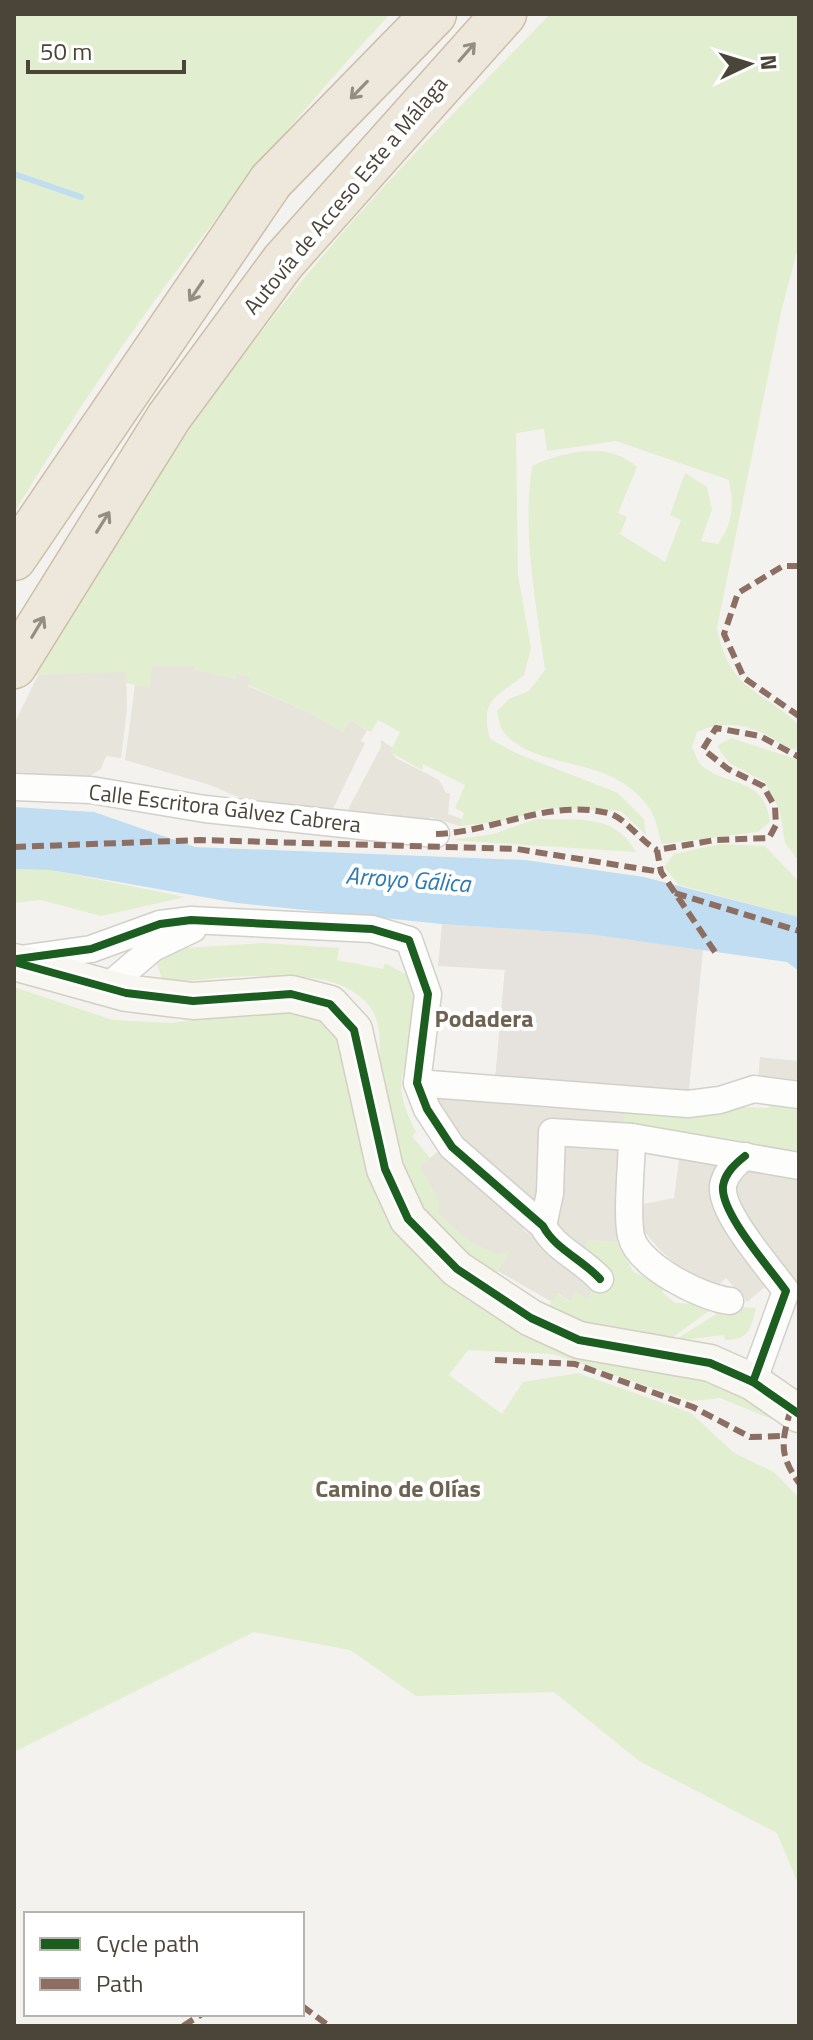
<svg xmlns="http://www.w3.org/2000/svg" width="813" height="2040" font-family="'Titillium Web',sans-serif">
	<rect width="100%" height="100%" fill="#f4f2ee"/>
	<g fill="#e7e4dc">
		<path d="M152 666H195L235 679 237 673 251 677 248 686 308 712 343 732 350 720 367 730 361 741 365 743 328 819 264 808 210 785 125 760 135 685 149 687Z"/>
		<path d="M70 672H126L127 710 121 758 106 756 101 769 88 777 61 780 14 773V724L38 675Z"/>
		<path d="M381 740 393 748 391 752 396 758 439 780 446 793H450L448 814 462 819 460 826 430 817 426 826 407 817 405 822 389 813 344 817 381 747Z"/>
		<path d="M760 1057 799 1061V1084L758 1080Z"/>
		<path d="M438 1090 624 1103V1128L546 1124 537 1205 476 1160 433 1102Z"/>
		<path d="M617 1141 620 1210 617 1242 588 1240 586 1255 552 1237 559 1142Z"/>
		<path d="M441 1149 527 1222 523 1230 576 1261 597 1282 587 1299 570 1302 558 1293 552 1302 498 1271 510 1251 498 1255 469 1242 437 1213 420 1166Z"/>
		<path d="M680 1152 727 1161 716 1189 771 1282 747 1302 726 1278 710 1293 660 1250 641 1228 638 1205 674 1198Z"/>
		<path d="M748 1166 799 1176V1301L731 1199 737 1173Z"/>
	</g>
	<path fill="#e6e2de" d="M442 924 588 934 703 950 688 1098 495 1081 505 970 438 966Z"/>
	<g fill="#e1eecf">
		<path d="M14 14H390C248 167 122 334 14 513Z"/>
		<path d="M550 14H799V244L781 312 717 628C730 693 758 686 799 725V750C785 749 777 740 765 734 741 722 720 722 697 732L692 748C695 752 697 761 701 765 727 788 764 775 770 822L758 832 662 844C658 833 656 818 650 809 611 753 543 773 505 734 500 729 499 719 497 711L509 699 529 691 545 670C536 602 522 535 532 466 563 451 610 441 637 467L618 513 627 517 620 534 665 562 681 520 670 515 685 473 707 487 712 509 701 541 718 544C733 523 734 506 729 480L616 441 547 451 544 429 516 433 518 575 531 648 524 675C497 698 479 698 490 739L518 754 618 793 644 819 646 835 621 811 545 808 510 820 460 826 464 813 455 808 465 785 423 764 422 770 390 752 400 732 378 720 371 732 350 720 343 732 308 712 248 685 251 677 237 673 235 679 195 670V666H152L149 688 126 683 125 672 34 675C120 526 215 383 326 252 396 169 475 92 550 14Z"/>
		<path d="M731 738 799 760V861L785 843 780 811 765 782 729 763 717 746Z"/>
		<path d="M536 819C577 821 613 812 636 852L451 840 493 834Z"/>
		<path d="M720 844 765 846 799 882V917L679 885 664 867 674 854Z"/>
		<path d="M14 869 51 870 185 897 101 916 41 900 14 903Z"/>
		<path d="M263 943 339 948 337 960 383 969 385 963 414 979C415 993 418 1010 416 1023 407 1077 388 1077 416 1132L412 1136 430 1158 420 1166 440 1203 438 1213 469 1242 498 1255 511 1250 491 1283C474 1267 425 1230 415 1213 410 1206 379 1101 378 1091 376 1049 395 1011 343 986 314 972 249 976 217 978 199 980 180 983 162 979L155 958 171 949Z"/>
		<path d="M14 987 113 1020 172 1023 272 1007 316 1014 338 1032 415 1249 778 1412 774 1420 720 1398 691 1401 553 1354 468 1350 449 1375 502 1414 523 1382 578 1373 691 1413 734 1453 774 1472 799 1498V1886L777 1833 639 1761 554 1692 416 1696 350 1650 254 1632 14 1752Z"/>
		<path d="M779 1097 799 1101V1156L624 1130V1103L768 1108Z"/>
		<path d="M588 1240 617 1242 633 1271 664 1288 662 1292 675 1303 708 1304 709 1311 669 1340 637 1341 546 1311 557 1293 569 1302 576 1291 587 1299 597 1282 586 1255Z"/>
		<path d="M715 1305 756 1308C750 1330 750 1339 725 1340L724 1335 673 1341 715 1315Z"/>
	</g>
	<path fill="#e6e3df" d="M505 969 522 971 513 1066 543 1070 541 1086 495 1081Z"/>
	<path fill="#c0ddf1" d="M14 807 94 812 195 847 525 860 644 877 799 917V971L787 962 588 934 442 924 237 903 51 870 14 869Z"/>
	<g fill="none" stroke-linecap="round" stroke-linejoin="round">
		<path stroke="#c0ddf1" stroke-width="6" d="M14 174 81 197"/>
		<defs>
			<g id="street">
				<path d="M14 787 91 790 205 809 436 834"/>
				<path d="M20 959 91 949 160 924 191 920 372 929 409 940 428 994 417 1083 427 1109 452 1147 543 1226C555 1249 582 1259 600 1279"/>
				<path d="M106 988 153 948 193 929"/>
				<path d="M417 1083 688 1104 720 1100 754 1089 799 1095"/>
				<path d="M632 1137C632 1163 626 1213 631 1236 638 1266 702 1298 730 1301"/>
				<path d="M745 1156C735 1164 725 1173 723 1186 720 1213 770 1268 786 1291L753 1382"/>
				<path d="M543 1226 550 1193 552 1132 632 1137 799 1166"/>
			</g>
			<path id="secondary" d="M14 962 126 993 193 1001 291 994 330 1004 354 1030 385 1169 408 1219 457 1269 531 1318 579 1340 710 1363 753 1382 799 1414"/>
			<g id="highway">
				<path d="M14 558 271 181 434 14"/>
				<path d="M14 666 169 417 283 262 504 14"/>
			</g>
		</defs>
		<use href="#street" stroke="#d2d0cb" stroke-width="29"/>
		<use href="#secondary" stroke="#d3cfc5" stroke-width="39"/>
		<use href="#highway" stroke="#ccbfa9" stroke-width="47"/>
		<use href="#street" stroke="#fdfdfc" stroke-width="26"/>
		<use href="#secondary" stroke="#f7f6f1" stroke-width="36"/>
		<use href="#highway" stroke="#ede8db" stroke-width="44"/>
		<g stroke="#8d6e63" stroke-width="6" stroke-dasharray="12 6" stroke-linecap="butt">
			<path d="M799 566H783L738 593 724 634 744 678 799 716"/>
			<path d="M436 834C494 832 549 799 608 813 625 817 641 842 657 850"/>
			<path d="M14 847 200 840 517 849 661 872"/>
			<path d="M675 893 799 931"/>
			<path d="M715 952 661 872 657 850 715 840 769 838 776 825 775 807 763 786 728 769 703 749 716 728 760 736 799 757"/>
			<path d="M495 1360 575 1364 693 1407 750 1437 783 1436"/>
			<path d="M791 1409C781 1442 779 1455 799 1483"/>
			<path d="M302 2006 329 2026"/>
			<path d="M183 2026 202 2014"/>
		</g>
		<defs>
			<g id="cycleway">
				<path d="M17 959 91 949 160 924 191 920 372 929 409 940 428 994 417 1083 427 1109 452 1147 543 1226C555 1249 582 1259 600 1279"/>
				<path d="M14 962 126 993 193 1001 291 994 330 1004 354 1030 385 1169 408 1219 457 1269 531 1318 579 1340 710 1363 753 1382 799 1414"/>
				<path d="M745 1156C735 1164 725 1173 723 1186 720 1213 770 1268 786 1291L753 1382"/>
			</g>
		</defs>
		<use href="#cycleway" stroke="#fff" stroke-width="13"/>
		<use href="#cycleway" stroke="#1b5e20" stroke-width="8"/>
	</g>
	<defs><path id="oneway-shaft" d="M-6 0H5M1.5-3L5.5 0L1.5 3" fill="none" stroke-width="1.6" stroke-linecap="round" stroke-linejoin="round" transform="scale(2)"/></defs>
	<g stroke="#948e82">
		<use href="#oneway-shaft" transform="translate(467 52) rotate(-49)"/>
		<use href="#oneway-shaft" transform="translate(359 90) rotate(134)"/>
		<use href="#oneway-shaft" transform="translate(196 291) rotate(124)"/>
		<use href="#oneway-shaft" transform="translate(103 522) rotate(-58)"/>
		<use href="#oneway-shaft" transform="translate(38 627) rotate(-59)"/>
	</g>
	<g text-anchor="middle" dominant-baseline="central" stroke-width="8" stroke-linejoin="round" paint-order="stroke">
		<g font-size="22" fill="#4b4439" stroke="#fff">
			<text transform="translate(345 195) rotate(-50)">Autovía de Acceso Este a Málaga</text>
			<text transform="translate(225 808) rotate(7)">Calle Escritora Gálvez Cabrera</text>
		</g>
		<g font-size="24" font-style="italic" fill="#2e7ab2" stroke="#fff">
			<text transform="translate(408 879) rotate(4)">Arroyo Gálica</text>
		</g>
		<g font-size="24" font-weight="bold" fill="#6e6250" stroke="#fff">
			<text x="484" y="1018">Podadera</text>
			<text x="398" y="1488">Camino de Olías</text>
		</g>
	</g>
	<rect width="813" height="2040" fill="none" stroke="#4b4439" stroke-width="32"/>
	<rect x="24" y="1912" width="280" height="104" fill="#ffffff" stroke="#b7b4b0" stroke-width="2"/>
	<rect x="40" y="1938" width="40" height="12" fill="#1b5e20" stroke="#b7b4b0" stroke-width="2"/>
	<text x="96" y="1952" font-size="24" fill="#4b4439">Cycle path</text>
	<rect x="40" y="1978" width="40" height="12" fill="#8d6e63" stroke="#b7b4b0" stroke-width="2"/>
	<text x="96" y="1992" font-size="24" fill="#4b4439">Path</text>
	<g transform="translate(749 64) rotate(86)" stroke="#ffffff" stroke-width="6" paint-order="stroke">
	<path d="M0-6L14 30L0 20L-14 30Z" fill="#4b4439"/>
	<text y="-12" font-size="22" font-weight="bold" text-anchor="middle" fill="#4b4439">N</text>
	</g>
	<path d="M28 60v12h156v-12" fill="none" stroke="#4b4439" stroke-width="4"/>
	<text x="40" y="60" font-size="24" fill="#4b4439" stroke="#ffffff" stroke-width="6" paint-order="stroke">50 m</text>
</svg>
